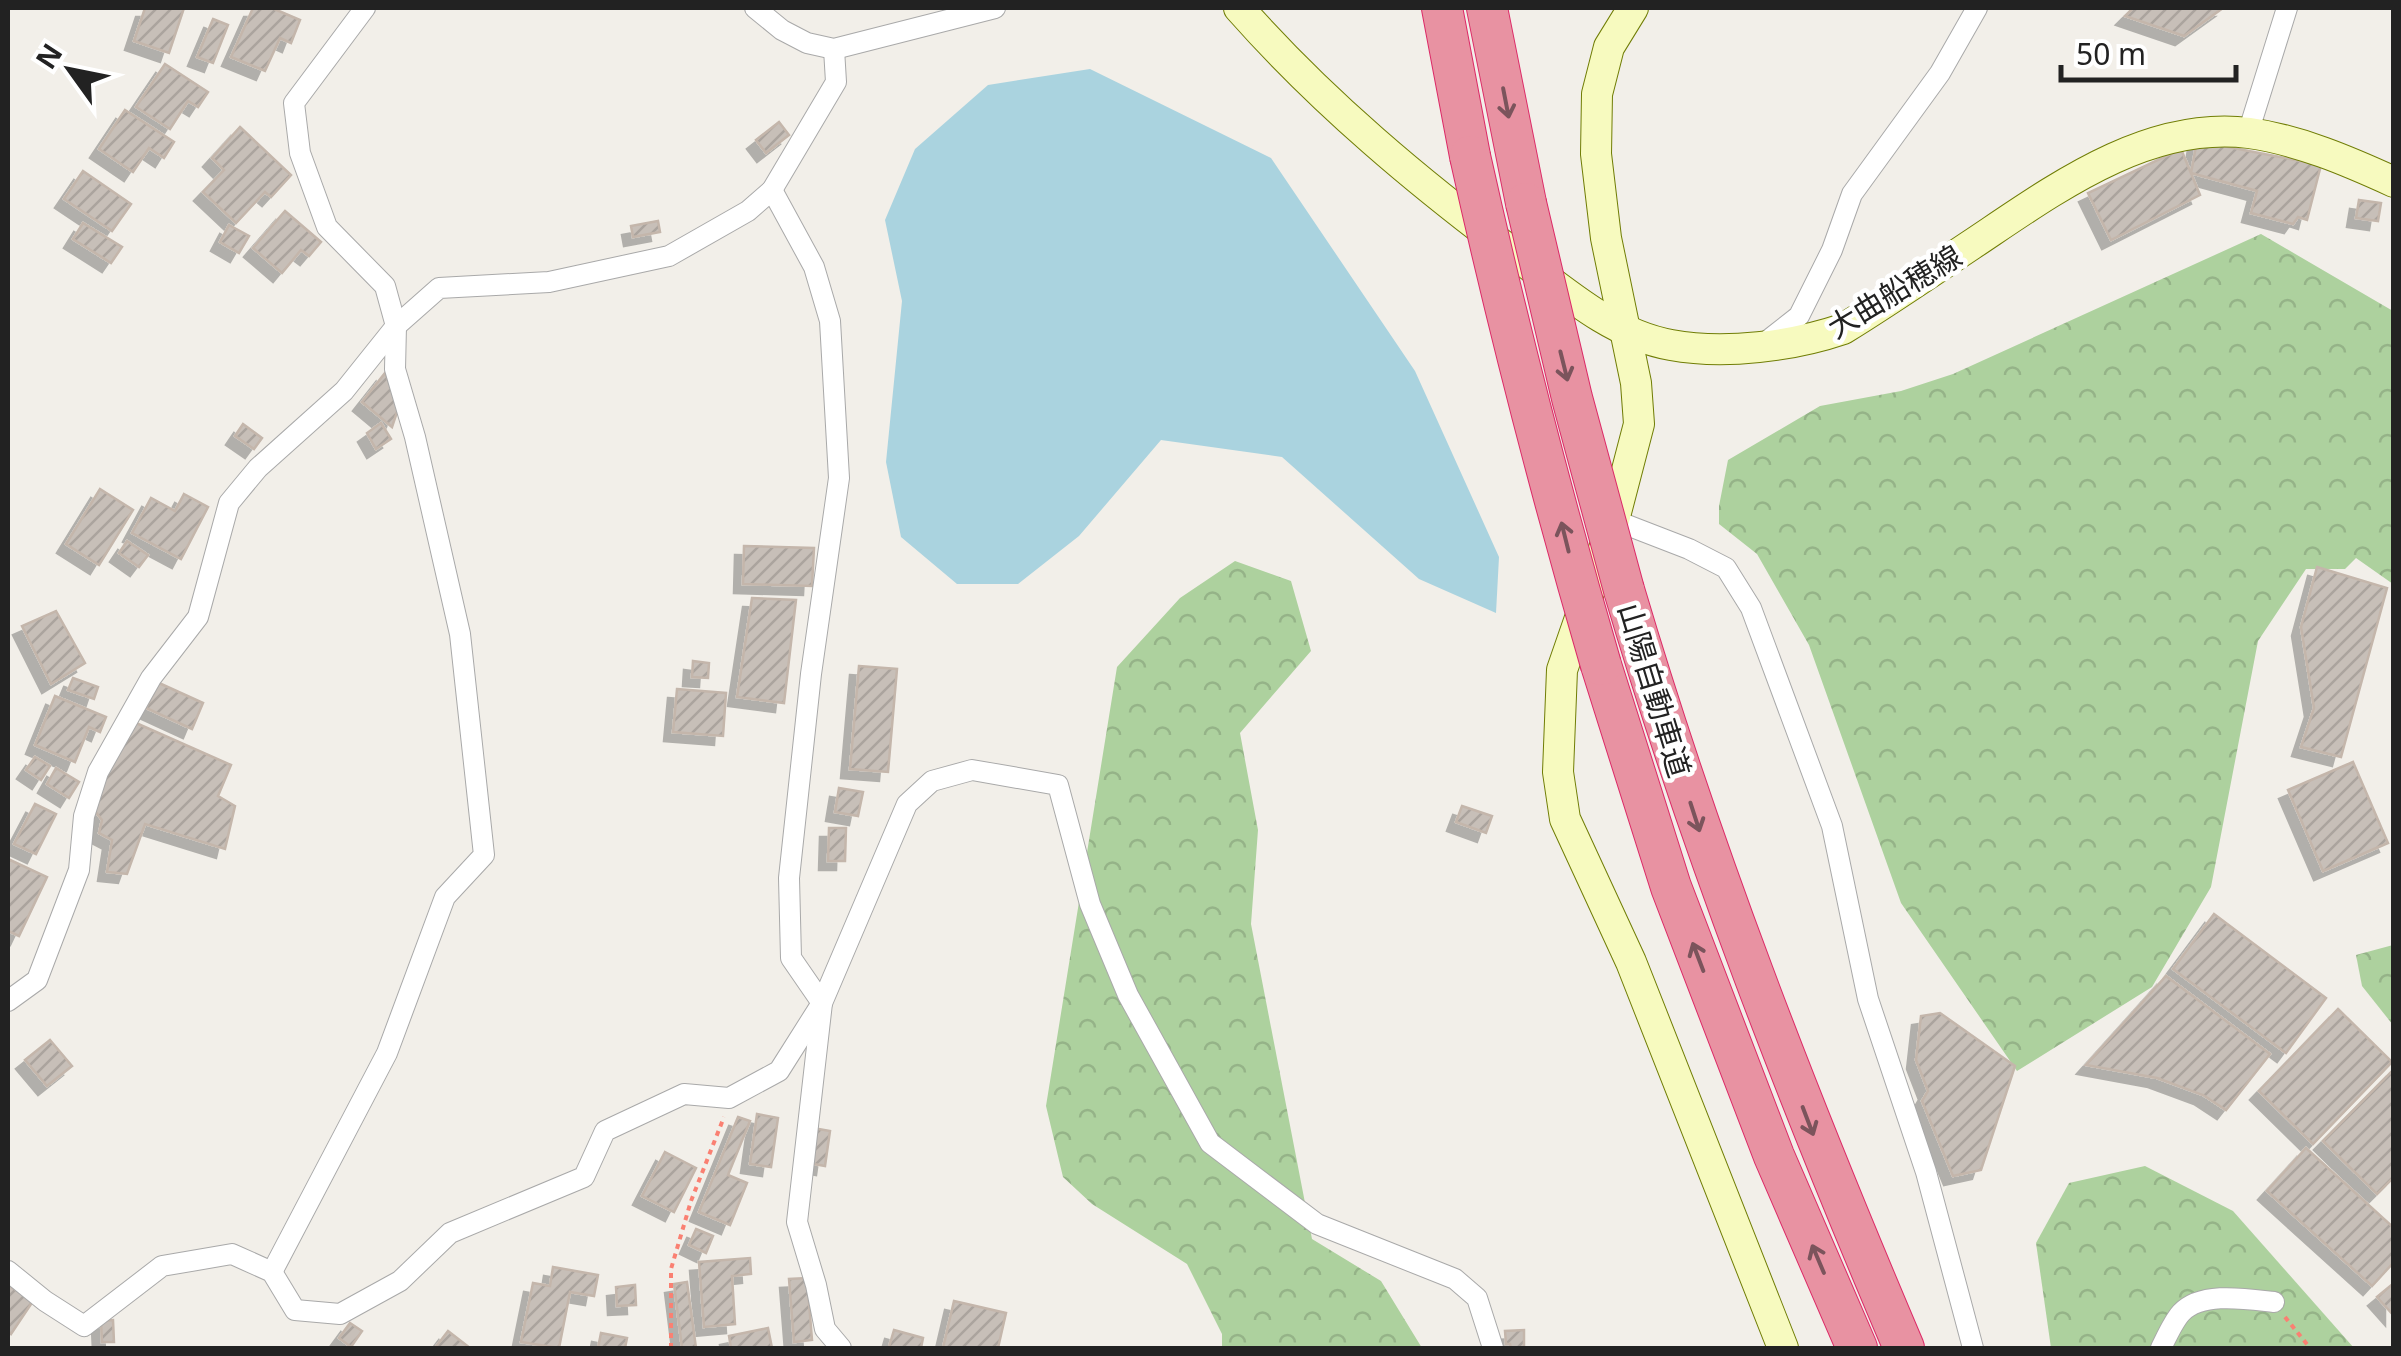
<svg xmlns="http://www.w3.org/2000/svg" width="2401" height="1356" font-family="'Noto Sans','Noto Sans JP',sans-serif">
	<defs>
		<pattern id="forest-crowns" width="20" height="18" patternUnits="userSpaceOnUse" patternTransform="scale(2.5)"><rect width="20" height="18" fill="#add19e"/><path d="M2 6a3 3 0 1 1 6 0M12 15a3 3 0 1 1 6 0" fill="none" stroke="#95b388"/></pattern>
		<pattern id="building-hatch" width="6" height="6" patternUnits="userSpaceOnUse" patternTransform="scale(2.5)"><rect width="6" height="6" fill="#c7bfb8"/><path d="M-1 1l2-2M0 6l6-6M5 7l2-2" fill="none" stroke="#aba49e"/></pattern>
		<filter id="shadow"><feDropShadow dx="-9" dy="9" stdDeviation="0" flood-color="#0004"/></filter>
	</defs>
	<rect width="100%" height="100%" fill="#f2efe9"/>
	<g fill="url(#forest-crowns)">
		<path d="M2261 234 2393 311V584L2356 558 2345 569H2306L2258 641 2211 887 2152 987 2017 1071 1901 903 1809 645 1757 554 1719 524V506L1728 460 1820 406 1901 391 1953 374Z"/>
		<path d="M1235 561 1291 581 1311 651 1240 733 1258 830 1251 924 1312 1239 1381 1281 1422 1348H1222V1334L1187 1264 1092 1204 1063 1177 1046 1106 1117 667 1180 598Z"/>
		<path d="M2393 945H2394L2393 1025 2362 986 2356 955Z"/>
		<path d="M2145 1166 2233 1211 2354 1348H2051L2036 1243 2069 1183Z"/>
	</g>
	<path fill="#aad3df" d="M1090 69 1271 158 1415 371 1499 557 1496 613 1419 579 1282 457 1161 440 1079 536 1018 584H957L901 537 886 462 902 301 885 220 915 149 988 85Z"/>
	<g fill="url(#building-hatch)" stroke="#c4b6ab" stroke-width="2.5" filter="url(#shadow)">
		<path d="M145 8H184L169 53 134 41Z"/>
		<path d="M253 8H272L300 20 291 43 280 38 265 71 231 57Z"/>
		<path d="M2133 8H2223L2184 36 2125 16Z"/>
		<path d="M213 19 228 25 213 63 197 57Z"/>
		<path d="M165 64 208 92 198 107 188 101 170 129 136 107Z"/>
		<path d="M125 110 174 142 164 158 149 148 133 172 99 149Z"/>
		<path d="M779 122 789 135 766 153 756 140Z"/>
		<path d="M240 127 291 175 271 197 265 192 236 223 203 192 224 170 212 158Z"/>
		<path d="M2197 141 2321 165 2307 220 2298 217 2293 224 2251 213 2257 191 2191 173Z"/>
		<path d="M2181 149 2200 195 2111 240 2088 193Z"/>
		<path d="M83 171 131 204 112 231 64 199Z"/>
		<path d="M2359 200 2381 203 2378 221 2356 218Z"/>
		<path d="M285 211 321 242 309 256 301 250 282 273 253 248Z"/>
		<path d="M658 221 660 232 633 237 631 226Z"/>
		<path d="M83 223 122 247 111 263 73 239Z"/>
		<path d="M229 225 249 236 239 253 220 242Z"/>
		<path d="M385 373 399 406 392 427 362 402Z"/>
		<path d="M381 423 391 439 376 449 367 433Z"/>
		<path d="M243 424 262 438 254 449 235 436Z"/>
		<path d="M100 489 133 510 99 565 66 544Z"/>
		<path d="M184 494 208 507 181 559 132 533 151 498 175 511Z"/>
		<path d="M127 541 148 555 139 567 119 553Z"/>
		<path d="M744 546 814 548 812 586 743 584Z"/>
		<path d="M2317 567 2387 588 2341 757 2301 747 2314 708 2301 627Z"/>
		<path d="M752 598 796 600 784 703 737 697Z"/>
		<path d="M56 611 85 663 51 684 22 626Z"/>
		<path d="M693 661 709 663 708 678 692 677Z"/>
		<path d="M859 666 897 669 888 772 850 769Z"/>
		<path d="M73 678 98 687 94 699 68 690Z"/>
		<path d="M159 683 203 703 192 729 146 708Z"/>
		<path d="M677 689 726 693 723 736 673 732Z"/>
		<path d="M55 696 106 717 100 732 89 727 75 762 35 745Z"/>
		<path d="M136 723 231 765 218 796 235 806 225 849 145 824 127 874 107 872 112 840 99 833 102 820 95 811V801L116 754Z"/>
		<path d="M35 757 50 766 41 780 26 770Z"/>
		<path d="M2353 762 2388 843 2323 871 2288 790Z"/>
		<path d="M56 768 79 782 69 798 47 784Z"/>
		<path d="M839 788 863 792 858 816 835 812Z"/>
		<path d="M35 804 56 814 36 854 14 844Z"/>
		<path d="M1462 806 1492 816 1486 833 1456 822Z"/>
		<path d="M829 828H846L845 861H828Z"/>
		<path d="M8 859 47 877 19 936 8 931Z"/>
		<path d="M2214 914 2326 998 2286 1053 2173 969Z"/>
		<path d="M2166 976 2270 1054 2226 1110 2203 1095 2157 1078 2086 1065Z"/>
		<path d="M2338 1009 2392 1062 2313 1144 2259 1091Z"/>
		<path d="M1940 1013 2015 1066 1981 1170 1953 1176 1922 1101 1928 1091 1916 1060 1921 1016Z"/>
		<path d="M50 1040 72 1066 47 1086 25 1060Z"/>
		<path d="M2394 1069V1177L2377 1194 2323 1141Z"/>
		<path d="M757 1114 778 1118 771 1167 750 1164Z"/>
		<path d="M738 1117 750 1121 728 1175 747 1183 730 1225 699 1212Z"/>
		<path d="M813 1128 830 1131 825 1166 808 1163Z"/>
		<path d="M2306 1148 2394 1228V1262L2372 1286 2267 1191Z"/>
		<path d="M665 1152 696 1168 674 1212 642 1196Z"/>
		<path d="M696 1229 713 1236 706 1253 689 1245Z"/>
		<path d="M750 1258 751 1274 732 1276 735 1324 704 1327 699 1262Z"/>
		<path d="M553 1267 598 1275 594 1296 570 1292 559 1348 521 1342 533 1283 550 1286Z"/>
		<path d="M807 1278 812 1340 794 1342 789 1279Z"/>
		<path d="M687 1282 696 1348H682L674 1284Z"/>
		<path d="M2394 1283V1316L2377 1297Z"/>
		<path d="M8 1285 33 1301 11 1334 8 1331Z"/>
		<path d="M635 1285 636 1305 617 1306 616 1287Z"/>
		<path d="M954 1301 1006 1313 998 1348H943Z"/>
		<path d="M113 1320 114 1342H102L101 1321Z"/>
		<path d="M350 1323 362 1331 351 1347 339 1338Z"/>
		<path d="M768 1328 772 1348H731L729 1336Z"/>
		<path d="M894 1330 923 1338 921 1348 889 1347Z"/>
		<path d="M1524 1330V1348H1511L1510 1344H1506L1505 1331Z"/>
		<path d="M448 1331 470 1348H435Z"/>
		<path d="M601 1333 627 1338 625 1348H598Z"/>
	</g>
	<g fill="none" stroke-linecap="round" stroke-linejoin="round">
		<defs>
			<g id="street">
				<path d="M755 8 782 30 807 43 834 49 995 8"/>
				<path d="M2248 133 2287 8"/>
				<path d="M772 190 814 267 830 321 839 478 811 674 789 878 791 958 822 1003 797 1222 816 1285 825 1329 841 1348"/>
				<path d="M1762 345 1799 316 1832 250 1852 194 1940 73 1977 8"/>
				<path d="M1614 520 1689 549 1726 568 1751 608 1832 826 1868 999 1926 1172 1973 1348"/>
				<path d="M8 1001 37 980 79 870 84 816 98 772 151 678 198 617 229 503 258 468 344 391 396 326 439 288 549 282 669 256 748 211 772 190 836 82 834 49"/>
				<path d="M8 1271 45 1301 84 1326 162 1266 232 1254 272 1272 295 1310 340 1314 400 1281 450 1233 584 1177 605 1131 684 1094 729 1098 779 1071 822 1003 907 804 932 781 972 770 1058 785 1090 904 1128 995 1210 1143 1317 1224 1455 1279 1477 1298 1493 1348"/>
				<path d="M272 1272 387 1053 445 897 484 855 460 634 415 437 395 369 396 326 385 286 327 227 300 153 294 103 365 8"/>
				<path d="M2161 1348C2166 1338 2173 1322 2181 1313 2201 1291 2247 1299 2274 1302"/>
			</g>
			<g id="secondary">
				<path d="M1239 8C1323 103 1420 184 1521 259 1566 293 1614 335 1671 345 1725 355 1793 346 1843 329 1887 302 1929 273 1971 245 2052 191 2146 120 2249 133 2299 140 2348 161 2394 182"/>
				<path d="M1633 8 1609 47 1597 94 1596 154 1606 238 1636 383 1639 424 1614 520 1562 670 1558 772 1565 819 1631 962 1783 1348"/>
			</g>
			<g id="highway">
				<path d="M1442 8 1470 156"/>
				<path d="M1487 8 1526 203"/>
				<path d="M1624 590C1701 850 1798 1099 1904 1348"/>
				<path d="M1601 665 1671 887 1774 1156 1857 1348"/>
			</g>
		</defs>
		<use href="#street" stroke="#a9a9a9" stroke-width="22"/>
		<use href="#secondary" stroke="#707d05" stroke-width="32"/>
		<use href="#highway" stroke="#dc2a67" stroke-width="42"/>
		<g stroke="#fa8072" stroke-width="4" stroke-dasharray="5 5" stroke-linecap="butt">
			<path d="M2285 1317 2310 1348"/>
			<path d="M671 1348V1269L691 1201 724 1117"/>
		</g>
		<use href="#street" stroke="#fff" stroke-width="20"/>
		<use href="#secondary" stroke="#f7fabf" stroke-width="30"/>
		<use href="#highway" stroke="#e892a2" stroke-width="40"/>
		<defs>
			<g id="highway-bridge">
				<path d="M1470 156C1508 327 1552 497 1601 665"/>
				<path d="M1526 203 1572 398 1624 590"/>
			</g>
		</defs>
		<use href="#highway-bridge" stroke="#dc2a67" stroke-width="42" stroke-linecap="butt"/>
		<use href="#highway-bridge" stroke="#e892a2" stroke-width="40"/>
	</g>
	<defs><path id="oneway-shaft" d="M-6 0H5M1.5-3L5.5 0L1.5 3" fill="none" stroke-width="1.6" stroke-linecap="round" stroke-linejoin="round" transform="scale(2.5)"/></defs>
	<g stroke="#7b545c">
		<use href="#oneway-shaft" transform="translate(1506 103) rotate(79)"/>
		<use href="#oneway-shaft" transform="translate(1564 366) rotate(76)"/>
		<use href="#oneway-shaft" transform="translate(1565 537) rotate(-104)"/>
		<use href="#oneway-shaft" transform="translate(1695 817) rotate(72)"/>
		<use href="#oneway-shaft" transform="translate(1698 957) rotate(-111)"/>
		<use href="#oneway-shaft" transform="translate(1808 1121) rotate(69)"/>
		<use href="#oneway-shaft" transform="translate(1818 1259) rotate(-113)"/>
	</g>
	<g text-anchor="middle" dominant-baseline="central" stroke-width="9" stroke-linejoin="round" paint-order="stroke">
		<g font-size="30" fill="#222" stroke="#fff">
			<text transform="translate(1894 291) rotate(-31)">大曲船穂線</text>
			<text transform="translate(1655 690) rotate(73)">山陽自動車道</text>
		</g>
	</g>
	<rect width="2401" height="1356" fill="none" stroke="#222222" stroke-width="20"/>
	<g transform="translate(70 70) rotate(303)" stroke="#ffffff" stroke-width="8" paint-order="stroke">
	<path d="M0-8L18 38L0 25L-18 38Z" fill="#222222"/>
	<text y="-15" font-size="28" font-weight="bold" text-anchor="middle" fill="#222222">N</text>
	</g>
	<path d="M2061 65v15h175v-15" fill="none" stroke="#222222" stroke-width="5"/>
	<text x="2076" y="65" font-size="30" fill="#222222" stroke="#ffffff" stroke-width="8" paint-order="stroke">50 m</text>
</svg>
